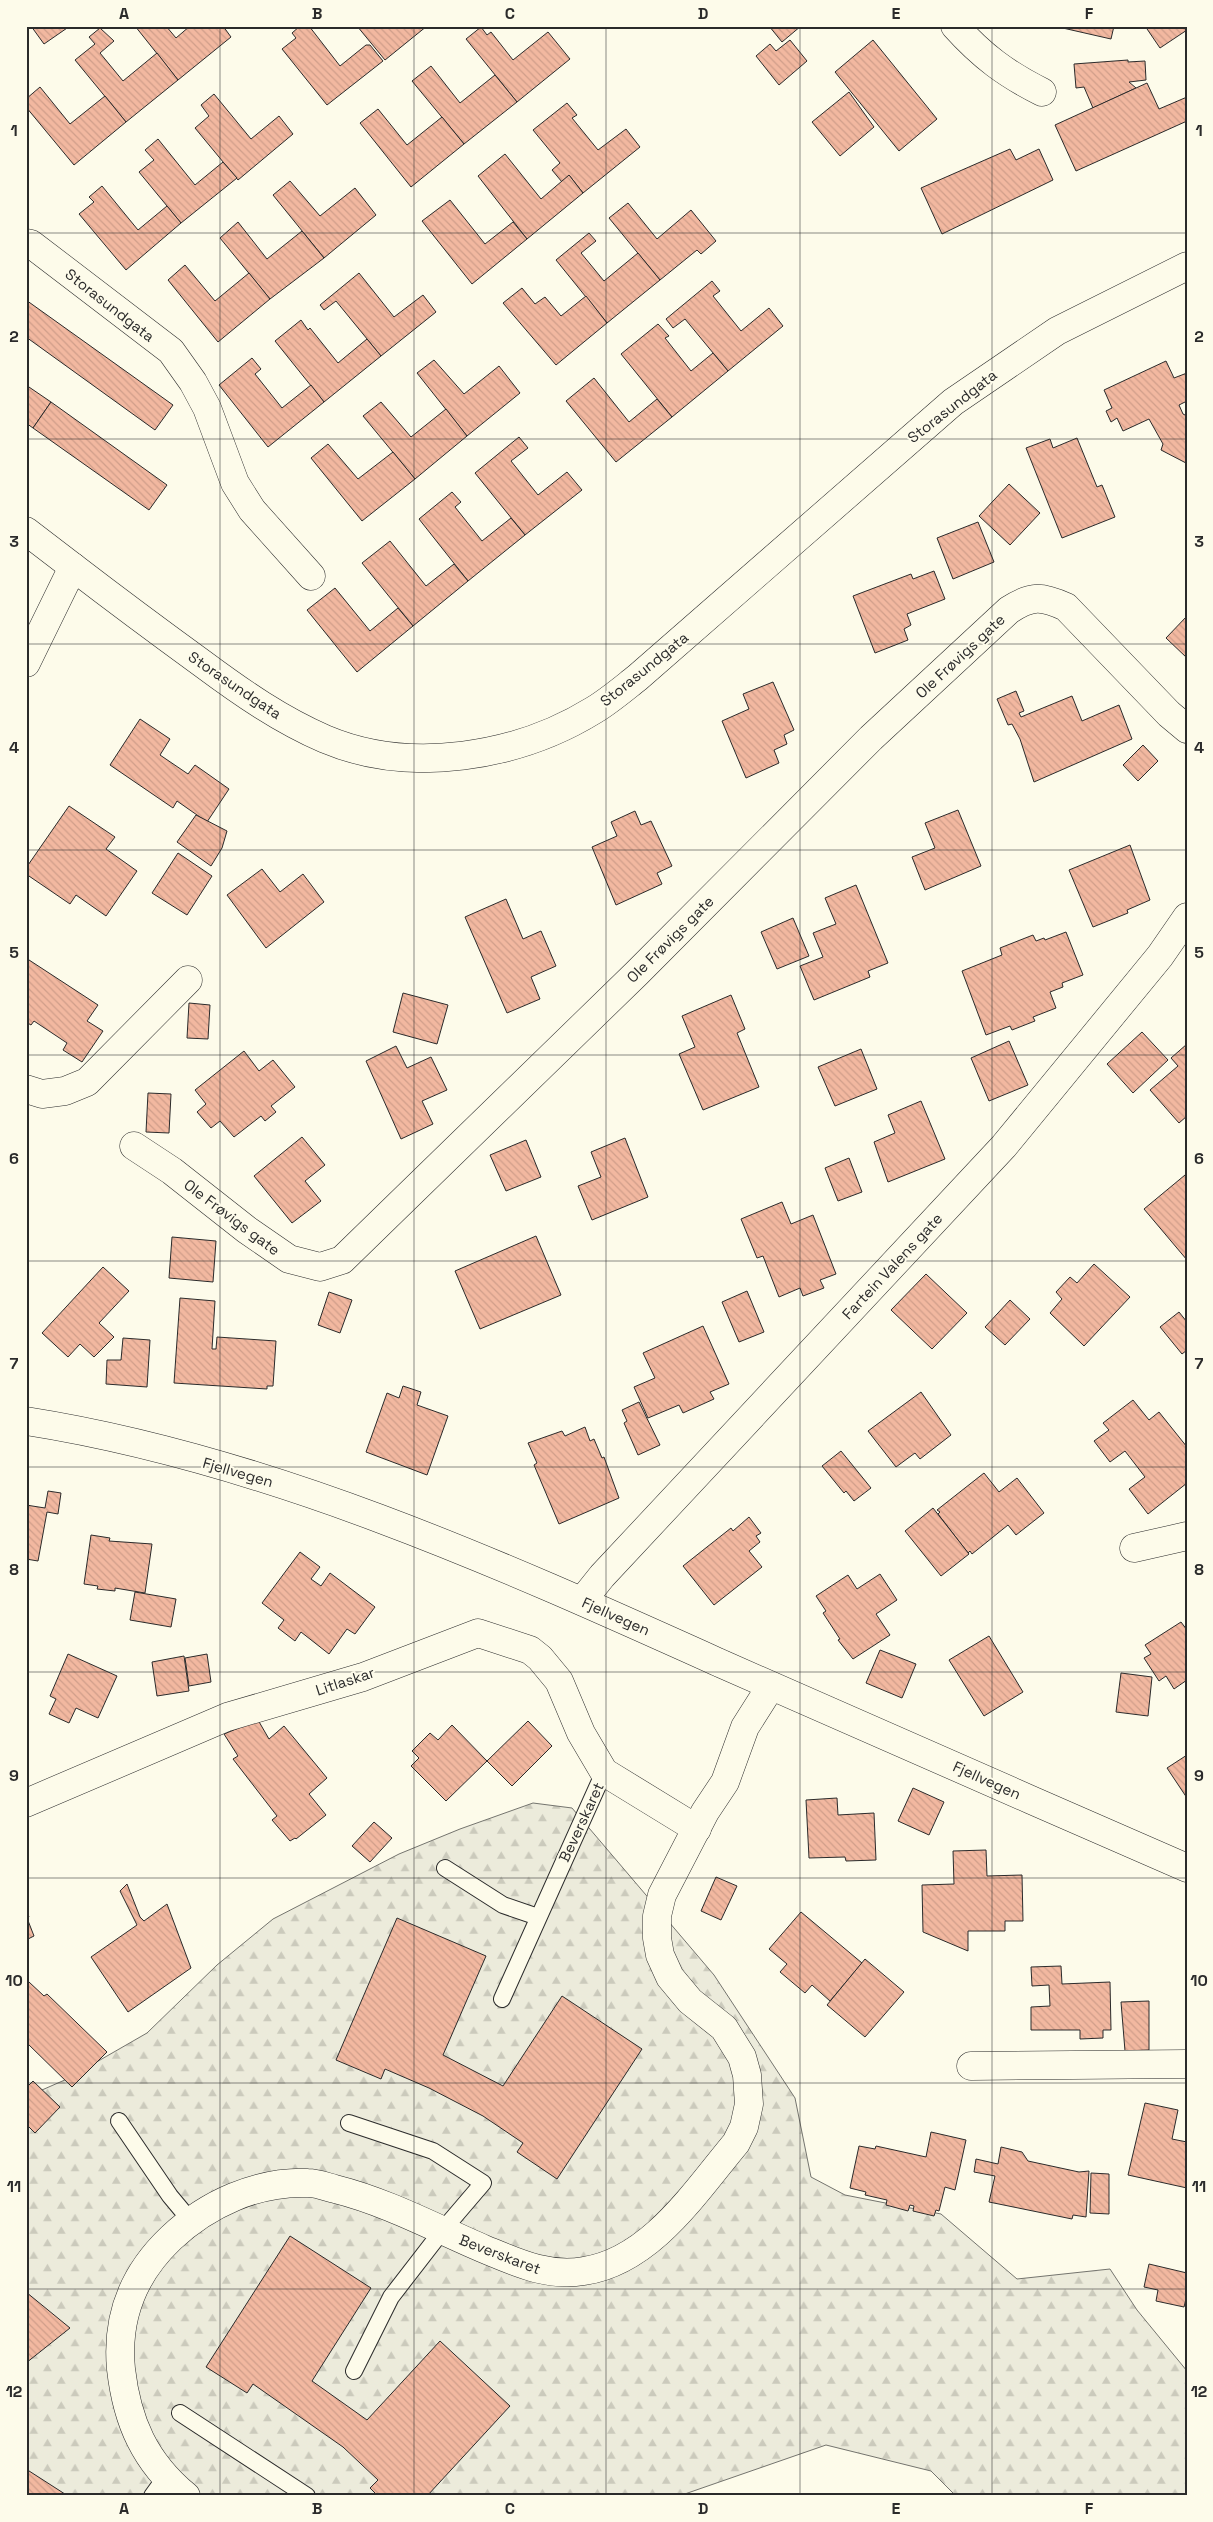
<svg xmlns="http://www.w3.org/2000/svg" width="1213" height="2522" font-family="'Space Grotesk',sans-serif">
	<defs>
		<pattern id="forest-firs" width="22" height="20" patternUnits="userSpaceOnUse" patternTransform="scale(1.25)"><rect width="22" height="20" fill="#ecebdb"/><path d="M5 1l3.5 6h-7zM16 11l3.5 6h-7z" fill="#cbcabc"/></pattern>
		<pattern id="building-back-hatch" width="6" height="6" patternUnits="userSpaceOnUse" patternTransform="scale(1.25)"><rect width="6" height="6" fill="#f2b8a0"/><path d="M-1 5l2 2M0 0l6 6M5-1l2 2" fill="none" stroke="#d09e8a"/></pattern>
	</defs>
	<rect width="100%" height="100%" fill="#fdfbea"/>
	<path fill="url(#forest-firs)" stroke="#74746e" d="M533 1803 572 1808 714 1975 795 2098 811 2177 845 2195 941 2214 1017 2279 1110 2269 1137 2310 1187 2371V2496H956L931 2471 826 2445 679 2496H26V2097L67 2079 147 2033 217 1965 273 1919 399 1854 460 1829Z"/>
	<g fill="url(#building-back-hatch)" stroke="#2b2b2b">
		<path d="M31 26H70L44 44Z"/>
		<path d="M135 26H166L176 38 190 26H223L231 37 178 80Z"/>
		<path d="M300 26H309L340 66 366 45H370L383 61 327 105 282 49 296 38 292 33Z"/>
		<path d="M357 26H427L385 60Z"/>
		<path d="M769 26H801L782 42Z"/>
		<path d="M1054 26H1114L1111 39Z"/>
		<path d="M1145 26H1187V30L1160 48Z"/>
		<path d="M481 27 487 35 491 32 513 60 548 32 570 59 517 102 466 39Z"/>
		<path d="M100 28 114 41 100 53 123 81 157 53 178 80 126 122 75 60 95 44 89 37Z"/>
		<path d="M790 40 807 61 779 85 756 56 770 44 776 51Z"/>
		<path d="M873 40 937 119 899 151 835 72Z"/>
		<path d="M1128 60V62L1145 61 1146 80 1129 82 1136 88 1093 108 1084 87 1076 88 1074 64Z"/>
		<path d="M431 66 460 103 495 75 517 102 464 144 412 81Z"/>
		<path d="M1147 83 1159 109 1187 97V121L1076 171 1055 125Z"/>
		<path d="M40 87 70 124 105 96 126 122 74 165 26 107V99Z"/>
		<path d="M849 92 874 127 840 156 812 122Z"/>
		<path d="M214 94 251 139 279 116 293 134 238 180 195 128 209 116 201 105Z"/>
		<path d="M567 103 577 115 572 118 598 150 626 129 640 147 583 193 569 175 562 182 552 170 560 163 533 130Z"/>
		<path d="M378 109 407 145 442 117 464 144 411 187 360 123Z"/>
		<path d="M158 139 195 185 223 162 237 178 181 223 139 172 154 160 145 150Z"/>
		<path d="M1010 149 1016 160 1039 149 1053 180 942 234 921 188Z"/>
		<path d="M505 154 541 199 569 175 583 193 527 239 478 176Z"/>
		<path d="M290 181 320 216 355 188 376 215 324 258 273 195Z"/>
		<path d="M102 186 138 230 167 206 181 223 126 270 79 214 94 202 89 197Z"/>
		<path d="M450 200 485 244 513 222 527 239 472 284 422 221Z"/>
		<path d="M628 203 657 239 691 210 716 241 701 254 697 250 660 280 609 218Z"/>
		<path d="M238 222 267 259 302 231 324 258 270 299 220 238Z"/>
		<path d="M589 233 596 241 581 253 604 281 638 253 660 280 607 323 556 260Z"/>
		<path d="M185 265 215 301 249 273 270 299 218 342 168 280Z"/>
		<path d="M359 273 394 317 423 295 436 312 381 356 336 301 324 310 320 305Z"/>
		<path d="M712 281 720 291 713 296 741 331 769 308 783 326 728 371 685 319 673 328 666 319Z"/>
		<path d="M522 288 535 304 545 297 561 316 586 296 607 323 556 365 503 303Z"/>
		<path d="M26 300 173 405 155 430 26 337Z"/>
		<path d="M301 320 308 330 310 328 338 363 367 339 381 356 324 402 275 341Z"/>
		<path d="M658 324 669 336 665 338 691 371 713 353 728 371 672 417 621 354Z"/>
		<path d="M252 358 261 369 255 374 282 408 311 385 324 402 268 447 219 385Z"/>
		<path d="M434 360 464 394 499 366 520 393 467 436 417 373Z"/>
		<path d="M1166 361 1174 378 1187 373V401L1179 405 1183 414 1187 416 1186 463 1161 450 1163 444 1149 419 1123 431 1117 418 1111 422 1106 411 1112 408 1104 390Z"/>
		<path d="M594 378 629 422 657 399 672 417 616 462 566 401Z"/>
		<path d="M26 385 51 402 33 428 26 423Z"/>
		<path d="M51 402 167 485 149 510 33 428Z"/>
		<path d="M381 402 411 437 446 409 467 436 415 479 363 416Z"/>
		<path d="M519 437 528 448 511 461 538 495 567 472 582 490 525 535 475 473Z"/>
		<path d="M1077 438 1097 487 1102 485 1115 517 1062 538 1026 448 1050 439 1053 448Z"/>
		<path d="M328 444 358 479 393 452 415 479 362 521 311 458Z"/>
		<path d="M1009 484 1040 513 1010 545 979 516Z"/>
		<path d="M452 492 461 502 455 507 482 541 511 518 525 535 468 581 419 519Z"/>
		<path d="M978 522 994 562 953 579 937 538Z"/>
		<path d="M390 541 426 586 454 564 468 581 413 626 362 563Z"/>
		<path d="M934 571 945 599 907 614 911 625 904 629 908 640 875 653 853 596 911 574 913 579Z"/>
		<path d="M335 588 370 631 398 608 413 626 357 672 307 610Z"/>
		<path d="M1187 616V658L1166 638Z"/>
		<path d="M773 682 794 730 784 735 787 744 774 750 779 763 746 778 722 721 749 709 743 694Z"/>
		<path d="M1016 691 1024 711 1019 713 1021 717 1072 696 1082 721 1119 705 1132 739 1034 782 1020 739 1012 724 1008 725 997 699Z"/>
		<path d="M140 719 170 739 160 755 188 774 195 765 229 789 207 822 177 801 173 808 110 765Z"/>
		<path d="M1143 745 1158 761 1138 781 1123 765Z"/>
		<path d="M69 806 115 837 106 849 137 871 106 916 76 895 70 904 26 874V868Z"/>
		<path d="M958 810 981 866 925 890 912 857 935 848 925 823Z"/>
		<path d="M635 811 641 825 651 821 672 866 657 873 662 884 616 905 592 847 617 836 611 822Z"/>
		<path d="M196 815 227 831 222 848 211 866 177 842Z"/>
		<path d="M1130 845 1150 900 1127 910 1128 913 1093 927 1069 870Z"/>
		<path d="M178 853 212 876 187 915 152 893Z"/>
		<path d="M262 869 280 892 303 874 324 902 266 948 227 895Z"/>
		<path d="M856 885 888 963 868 971 870 977 814 1000 800 966 823 957 813 933 836 924 825 898Z"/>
		<path d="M506 899 523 939 541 931 556 966 531 977 540 999 507 1013 465 917Z"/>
		<path d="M793 918 809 956 777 969 761 932Z"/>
		<path d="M1066 932 1083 975 1062 983 1063 987 1050 992 1056 1008 1033 1017 1035 1021 1012 1030 1010 1026 986 1035 962 971 1002 955 1000 948 1033 935 1036 941 1044 938 1045 940Z"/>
		<path d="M26 958 98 1005 87 1021 103 1031 82 1062 63 1050 67 1043 34 1021 31 1025 26 1022Z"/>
		<path d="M403 993 448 1005 437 1044 393 1032Z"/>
		<path d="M731 995 745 1029 737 1033 759 1087 703 1110 679 1054 695 1047 682 1016Z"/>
		<path d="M189 1003 210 1005 208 1039 187 1038Z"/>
		<path d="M1142 1032 1168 1060 1133 1093 1107 1064Z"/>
		<path d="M1009 1041 1028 1085 989 1101 971 1058Z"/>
		<path d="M1187 1044V1116L1179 1123 1150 1090 1178 1066 1171 1058Z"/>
		<path d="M396 1046 407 1068 431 1057 447 1090 422 1101 433 1124 401 1139 366 1061Z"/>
		<path d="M861 1049 877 1089 835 1106 818 1067Z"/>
		<path d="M244 1051 259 1071 273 1060 295 1087 271 1106 276 1112 265 1121 261 1116 234 1137 220 1121 211 1128 197 1112 206 1104 195 1090Z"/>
		<path d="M148 1093 171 1094 169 1133 146 1132Z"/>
		<path d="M921 1101 945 1159 888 1182 874 1142 895 1133 888 1115Z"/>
		<path d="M302 1137 325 1165 305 1181 321 1201 292 1223 254 1176Z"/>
		<path d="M625 1138 648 1197 592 1220 578 1186 601 1177 591 1152Z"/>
		<path d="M526 1140 541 1177 506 1191 490 1155Z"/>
		<path d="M849 1158 862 1192 838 1201 825 1168Z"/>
		<path d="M1185 1175 1187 1177V1260L1144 1209Z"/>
		<path d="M782 1202 791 1224 813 1215 836 1274 820 1280 824 1288 803 1296 800 1288 779 1297 763 1256 757 1258 741 1219Z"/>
		<path d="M536 1236 561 1295 480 1329 455 1271Z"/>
		<path d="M172 1237 216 1241 213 1282 169 1278Z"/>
		<path d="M1094 1264 1130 1297 1084 1346 1050 1313 1062 1299 1056 1292 1070 1277 1077 1283Z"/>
		<path d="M103 1267 129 1291 99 1323 114 1337 94 1357 80 1344 68 1357 42 1333Z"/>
		<path d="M926 1274 967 1313 932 1349 891 1310Z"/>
		<path d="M747 1291 764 1332 739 1342 722 1302Z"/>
		<path d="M329 1292 352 1300 340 1333 318 1325Z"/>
		<path d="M180 1298 215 1301 212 1349H216L217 1337 276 1341 273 1386H267V1389L174 1383Z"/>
		<path d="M1010 1300 1030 1319 1005 1345 985 1327Z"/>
		<path d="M1179 1312 1187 1322V1350L1182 1354 1160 1327Z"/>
		<path d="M703 1326 729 1384 710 1392 714 1399 683 1413 679 1405 648 1418 634 1387 655 1378 643 1353Z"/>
		<path d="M123 1338 150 1340 147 1387 106 1384 107 1360H121Z"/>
		<path d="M403 1386 421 1392 417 1405 448 1416 427 1475 366 1452 387 1393 399 1398Z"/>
		<path d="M921 1392 951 1435 920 1459 915 1453 896 1467 868 1431Z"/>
		<path d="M1133 1400 1149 1420 1159 1412 1187 1447V1483L1148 1514 1129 1489 1145 1477 1125 1451 1110 1462 1094 1441 1109 1430 1103 1423Z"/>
		<path d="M639 1402 660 1445 638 1455 624 1423 627 1421 622 1410Z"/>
		<path d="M585 1427 590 1441 594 1439 602 1458 604 1457 619 1498 559 1524 534 1465 537 1463 528 1443 562 1431 565 1436Z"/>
		<path d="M841 1451 871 1488 854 1501 846 1491 844 1493 822 1466Z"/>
		<path d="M984 1473 999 1492 1017 1478 1044 1513 1016 1535 1008 1525 972 1554 970 1551 968 1553 938 1514 940 1512 937 1510Z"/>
		<path d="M48 1491 61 1493 58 1514 47 1512 38 1561 26 1559V1505L45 1508Z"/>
		<path d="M933 1508 969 1554 941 1576 905 1531Z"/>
		<path d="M749 1517 761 1533 756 1536 760 1542 749 1551 762 1567 714 1605 683 1566 731 1528 733 1531Z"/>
		<path d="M91 1535 110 1538 109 1541 152 1544 145 1593 115 1588V1591L97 1589 98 1586 84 1584Z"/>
		<path d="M300 1552 320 1567 311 1579 321 1586 330 1573 375 1607 355 1634 347 1629 329 1654 301 1632 295 1641 278 1628 284 1620 262 1603Z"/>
		<path d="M880 1574 897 1600 876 1614 890 1635 853 1659 838 1640 840 1639 823 1613 826 1611 816 1596 848 1575 857 1589Z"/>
		<path d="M135 1592 176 1599 171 1627 130 1620Z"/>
		<path d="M1181 1622 1187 1630V1680L1174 1689 1166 1676 1159 1681 1144 1658 1151 1654 1145 1645Z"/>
		<path d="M989 1636 1023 1692 984 1716 949 1660Z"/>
		<path d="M880 1650 916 1664 902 1698 866 1683Z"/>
		<path d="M68 1654 117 1676 98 1718 76 1708 69 1723 49 1714 56 1699 50 1696Z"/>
		<path d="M207 1654 211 1682 189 1686 185 1658Z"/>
		<path d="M184 1656 189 1691 157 1696 152 1662Z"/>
		<path d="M1121 1673 1152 1677 1148 1716 1116 1712Z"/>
		<path d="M258 1720 269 1739 284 1726 327 1778 309 1794 326 1815 296 1839 295 1838 290 1841 272 1820 277 1816 233 1759 238 1756 224 1734Z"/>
		<path d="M528 1721 552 1746 512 1786 487 1761Z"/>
		<path d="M452 1725 487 1761 446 1801 411 1766 419 1758 412 1751 430 1733 438 1740Z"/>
		<path d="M1187 1755V1798L1167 1768Z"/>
		<path d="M913 1788 944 1802 929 1835 898 1821Z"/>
		<path d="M837 1798 838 1815 874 1813 876 1860 846 1861 845 1857 809 1858 806 1800Z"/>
		<path d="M374 1822 392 1838 370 1862 352 1846Z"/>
		<path d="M986 1850 987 1876 1022 1875 1023 1921H1005V1931H968V1951L923 1932 922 1885 954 1884 953 1851Z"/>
		<path d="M716 1877 737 1886 721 1920 701 1911Z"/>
		<path d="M127 1884 140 1917 144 1921 167 1904 191 1968 128 2012 91 1957 137 1925 120 1891Z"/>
		<path d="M26 1910 29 1917 27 1918 34 1936 26 1940Z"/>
		<path d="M801 1912 862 1963 830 2001 812 1985 805 1993 780 1972 787 1964 769 1949Z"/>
		<path d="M397 1918 486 1956 443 2055 503 2086 562 1996 642 2049 557 2179 517 2152 523 2143 483 2116 429 2088 385 2069 381 2079 336 2060Z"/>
		<path d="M865 1959 904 1992 865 2037 827 2005Z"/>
		<path d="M1061 1966 1062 1984 1110 1982 1111 2030H1103V2038L1080 2039V2030H1031V2007L1050 2006 1049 1985 1032 1986 1031 1967Z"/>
		<path d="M29 1982 44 1996 47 1994 107 2052 72 2087 26 2042V1985Z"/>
		<path d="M1149 2001V2050L1125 2051 1121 2002Z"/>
		<path d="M33 2081 60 2107 35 2133 26 2124V2088Z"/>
		<path d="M1145 2103 1178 2110 1172 2139 1187 2142V2188L1128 2175Z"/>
		<path d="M931 2132 966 2140 955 2190 945 2187 939 2211 936 2210 934 2216 913 2211 914 2206 910 2205 908 2211 886 2205 887 2200 865 2195 866 2192 850 2188 859 2146 875 2149 876 2146 926 2157Z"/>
		<path d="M1001 2147 1022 2152 1028 2161 1079 2172 1089 2171 1086 2217 1073 2215 1072 2219 989 2202 995 2176 974 2172 976 2159 998 2164Z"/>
		<path d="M1091 2173 1109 2174V2214L1090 2213Z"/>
		<path d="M290 2236 371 2288 312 2381 367 2420 440 2341 510 2406 427 2496H378L370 2488 378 2480 343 2447 253 2384 247 2393 206 2367Z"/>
		<path d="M1149 2264 1187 2273V2295L1184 2307 1156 2301 1158 2290 1144 2287Z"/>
		<path d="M26 2292 70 2328 26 2363Z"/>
		<path d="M26 2469 68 2496H26Z"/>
	</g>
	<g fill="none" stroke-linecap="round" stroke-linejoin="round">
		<defs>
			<g id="service">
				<path d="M445 1868 503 1905 538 1917"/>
				<path d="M502 1999 604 1772"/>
				<path d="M119 2121 170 2196 190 2220"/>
				<path d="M349 2123 433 2151 483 2183 442 2231 391 2297 354 2371"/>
				<path d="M180 2413 307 2496"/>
				<path d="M152 2496 165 2478"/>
			</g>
			<g id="minor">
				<path d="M955 26C982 56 1006 74 1042 92"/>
				<path d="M26 243 31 244 171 351 193 382 207 408 235 483 252 510 311 576"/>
				<path d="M26 1089 42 1094 65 1091 87 1082 188 980"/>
				<path d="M134 1146 172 1171 247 1230 289 1259 320 1267 342 1260 637 973 871 738 1009 610C1032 595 1042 596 1066 607L1169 714 1187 729"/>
				<path d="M1134 1548 1187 1536"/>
				<path d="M582 1601 602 1576 1004 1146 1160 956 1187 917"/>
				<path d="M26 1803 227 1717 363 1677 478 1633 530 1650 540 1658 559 1681 581 1733 604 1772 697 1829"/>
				<path d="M971 2066 1187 2064"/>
				<path d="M186 2496C145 2462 127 2422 121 2369 116 2317 133 2274 171 2238 207 2204 257 2181 308 2183 317 2183 327 2187 335 2189 387 2202 435 2228 484 2249 518 2263 547 2277 584 2271 651 2261 695 2192 736 2143L744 2127 749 2104 747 2075 742 2057 724 2028 690 2001 670 1977 660 1955 657 1938V1916L662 1895 705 1812 725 1782 745 1727 771 1686"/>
			</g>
			<path id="tertiary" d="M26 531 73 567"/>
			<g id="secondary">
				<path d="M26 663 73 567C116 600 159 632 203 664 242 693 281 720 325 739 410 775 518 757 594 710 609 701 623 689 637 678L953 402 1057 331 1187 266"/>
				<path d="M26 1421C268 1459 500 1564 722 1664 876 1733 1032 1800 1187 1868"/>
			</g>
		</defs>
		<use href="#service" stroke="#2b2b2b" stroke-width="18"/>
		<use href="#minor" stroke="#2b2b2b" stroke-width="29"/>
		<use href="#tertiary" stroke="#2b2b2b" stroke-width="29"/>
		<use href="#secondary" stroke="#2b2b2b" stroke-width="29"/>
		<use href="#service" stroke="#fdfbea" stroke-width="16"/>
		<use href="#minor" stroke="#fdfbea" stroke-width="28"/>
		<use href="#tertiary" stroke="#fdfbea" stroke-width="28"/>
		<use href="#secondary" stroke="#fdfbea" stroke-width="28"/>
	</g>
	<path fill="none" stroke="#2b2b2b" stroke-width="1" stroke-opacity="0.55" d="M220 26V2496M414 26V2496M606 26V2496M800 26V2496M992 26V2496M26 233H1187M26 439H1187M26 644H1187M26 850H1187M26 1055H1187M26 1261H1187M26 1467H1187M26 1672H1187M26 1878H1187M26 2083H1187M26 2289H1187"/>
	<g text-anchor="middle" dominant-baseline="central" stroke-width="4" stroke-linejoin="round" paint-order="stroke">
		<g font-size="15" fill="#2b2b2b" stroke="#fdfbea">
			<text transform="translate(110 305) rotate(38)">Storasundgata</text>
			<text transform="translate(952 406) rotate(-38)">Storasundgata</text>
			<text transform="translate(960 656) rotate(-43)">Ole Frøvigs gate</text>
			<text transform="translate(644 669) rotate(-39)">Storasundgata</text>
			<text transform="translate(235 685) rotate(34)">Storasundgata</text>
			<text transform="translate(670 939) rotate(-45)">Ole Frøvigs gate</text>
			<text transform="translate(232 1217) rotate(37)">Ole Frøvigs gate</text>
			<text transform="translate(892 1266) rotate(-47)">Fartein Valens gate</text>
			<text transform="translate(238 1472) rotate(16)">Fjellvegen</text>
			<text transform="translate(616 1616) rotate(24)">Fjellvegen</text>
			<text transform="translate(345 1681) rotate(-18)">Litlaskar</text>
			<text transform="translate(987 1780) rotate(24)">Fjellvegen</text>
			<text transform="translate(581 1822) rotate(-65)">Beverskaret</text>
			<text transform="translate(500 2254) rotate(21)">Beverskaret</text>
		</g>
	</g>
	<rect width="1213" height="2522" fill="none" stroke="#fdfbea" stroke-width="55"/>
	<rect x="28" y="28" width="1158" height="2466" fill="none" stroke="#2b2b2b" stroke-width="2"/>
	<g font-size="16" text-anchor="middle" font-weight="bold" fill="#2b2b2b">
		<text x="124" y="19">A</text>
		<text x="317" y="19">B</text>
		<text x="510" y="19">C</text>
		<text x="703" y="19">D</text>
		<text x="896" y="19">E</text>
		<text x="1089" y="19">F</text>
		<text x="14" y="136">1</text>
		<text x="1199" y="136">1</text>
		<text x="14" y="342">2</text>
		<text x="1199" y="342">2</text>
		<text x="14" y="547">3</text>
		<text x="1199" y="547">3</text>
		<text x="14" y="753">4</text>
		<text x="1199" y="753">4</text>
		<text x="14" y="958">5</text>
		<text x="1199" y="958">5</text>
		<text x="14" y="1164">6</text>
		<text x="1199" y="1164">6</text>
		<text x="14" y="1369">7</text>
		<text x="1199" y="1369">7</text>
		<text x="14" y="1575">8</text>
		<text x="1199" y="1575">8</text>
		<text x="14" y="1781">9</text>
		<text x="1199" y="1781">9</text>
		<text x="14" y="1986">10</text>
		<text x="1199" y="1986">10</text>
		<text x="14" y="2192">11</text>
		<text x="1199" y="2192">11</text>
		<text x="14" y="2397">12</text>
		<text x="1199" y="2397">12</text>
		<text x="124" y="2514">A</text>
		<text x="317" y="2514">B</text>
		<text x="510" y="2514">C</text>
		<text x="703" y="2514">D</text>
		<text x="896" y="2514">E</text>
		<text x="1089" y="2514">F</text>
	</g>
</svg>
